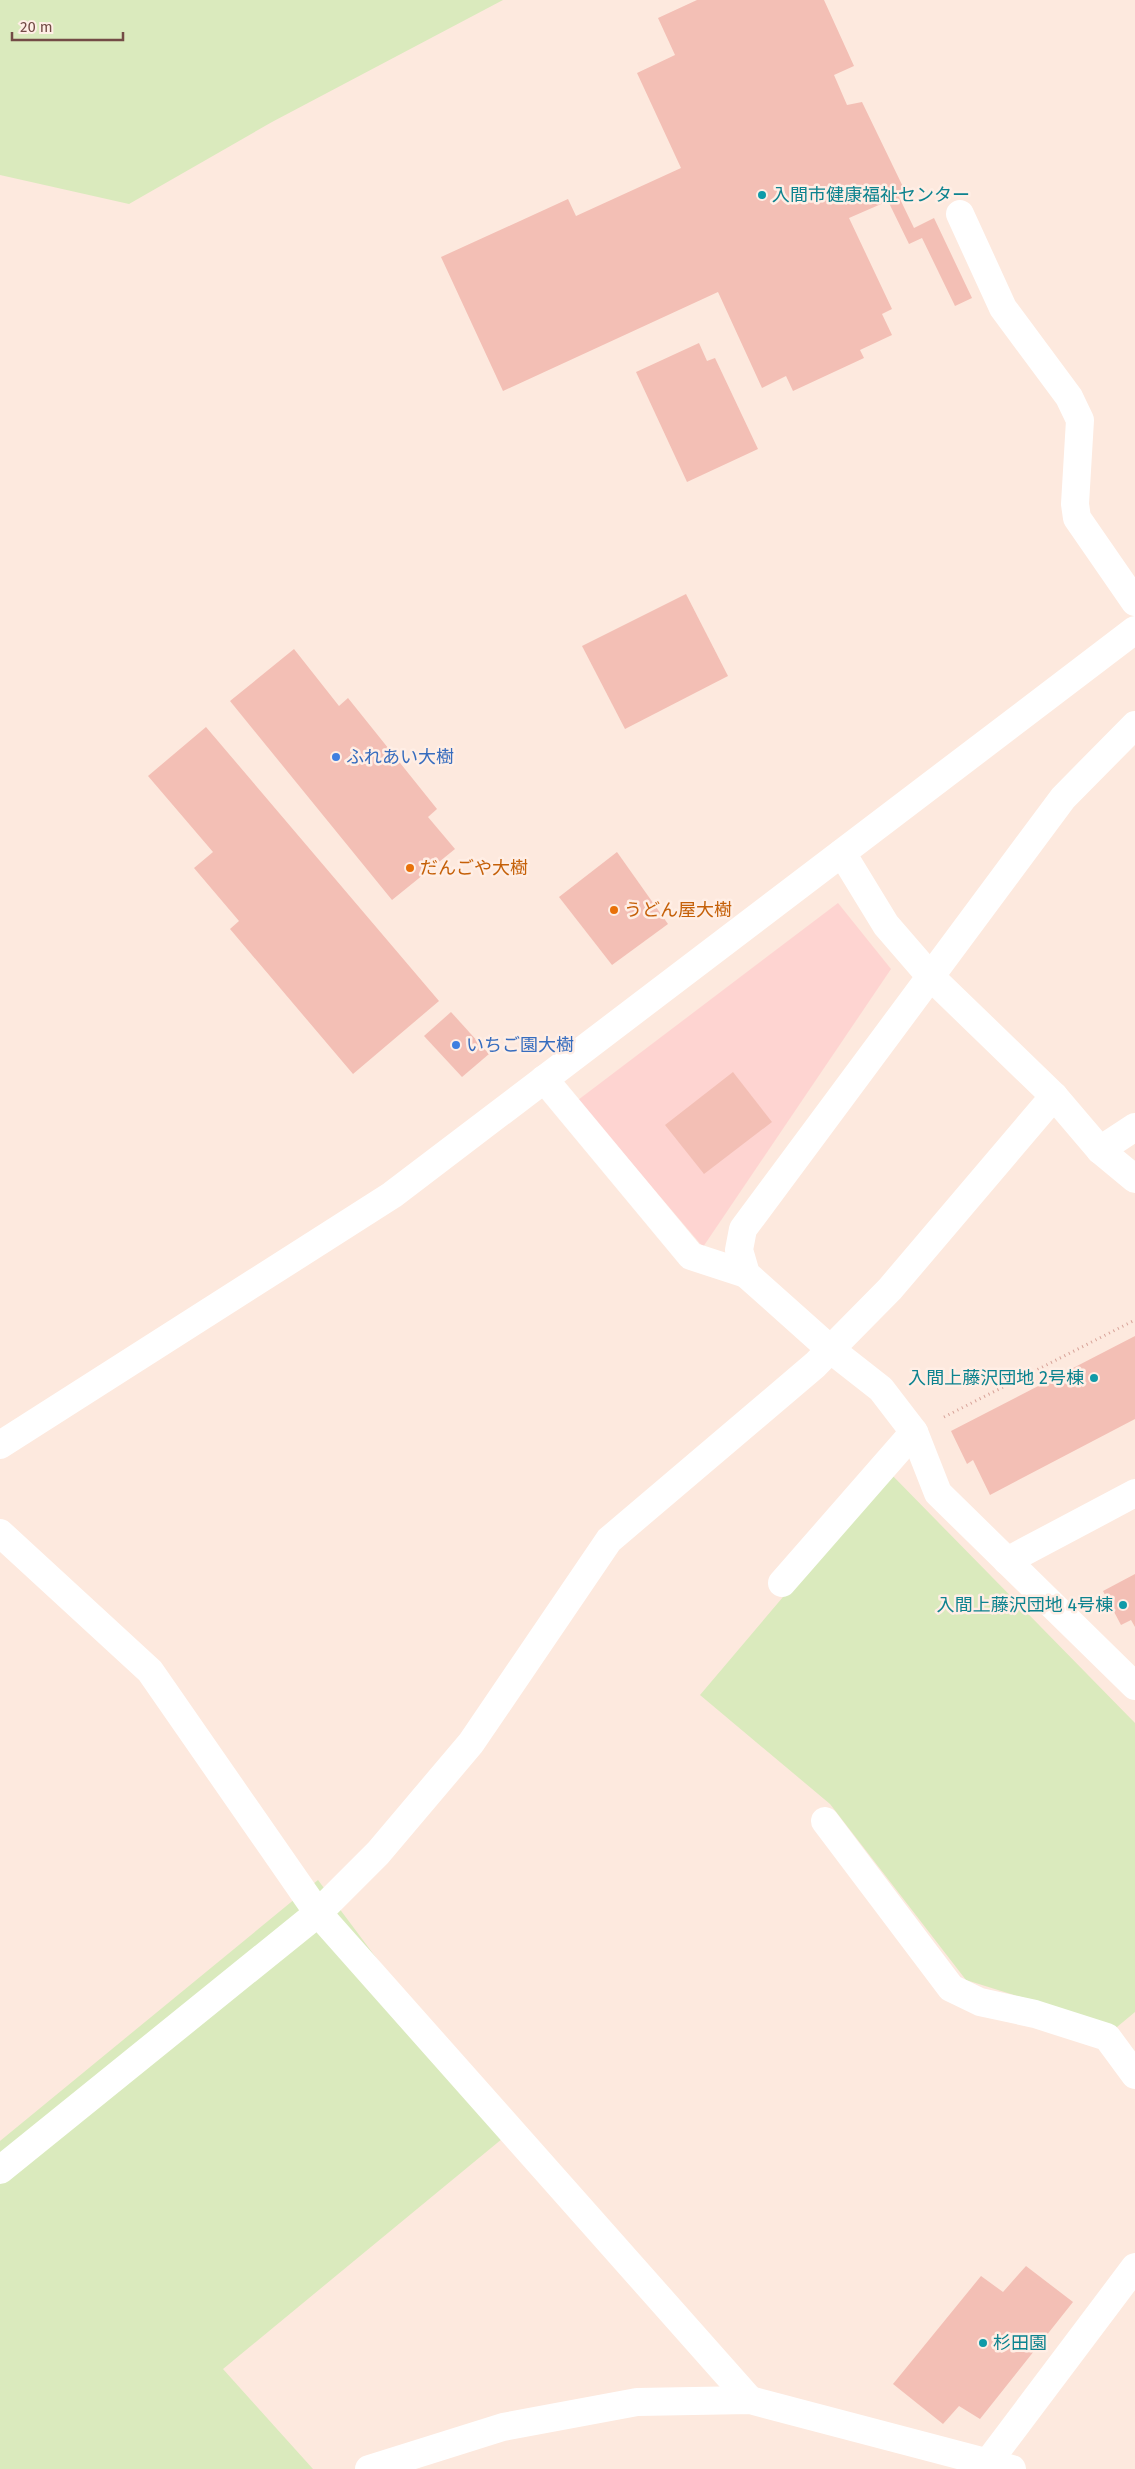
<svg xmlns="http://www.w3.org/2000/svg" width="1135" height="2469" font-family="'Fira Sans','Noto Sans JP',sans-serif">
	<rect width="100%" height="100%" fill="#fde9de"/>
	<path fill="#fed4d1" d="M838 903 891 969 703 1247 578 1100Z"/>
	<g fill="#daeabd">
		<path d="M0 0H503L272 122 129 204 0 175Z"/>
		<path d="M889 1472 1135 1723V2012L1117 2027 966 1980 830 1804 700 1695Z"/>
		<path d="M318 1880 508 2134 223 2369 313 2469H0V2141Z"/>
	</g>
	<g fill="#f3bfb5">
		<path d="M697 0H824L854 66 834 75 847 105 862 102 906 193 899 197 914 228 934 218 972 298 955 306 922 238 909 244 888 201 849 218 892 309 882 314 892 335 860 350 864 358 793 391 786 376 762 388 718 292 503 391 441 257 568 199 576 216 681 168 637 73 675 55 658 18Z"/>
		<path d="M699 343 707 361 715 358 758 449 687 482 636 372Z"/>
		<path d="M686 594 728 676 625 729 582 646Z"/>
		<path d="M294 649 339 706 348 698 437 809 428 817 455 849 392 900 230 701Z"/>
		<path d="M206 727 439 1001 353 1074 230 929 239 921 194 868 213 852 148 776Z"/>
		<path d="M617 852 668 924 612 965 559 897Z"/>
		<path d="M451 1012 489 1054 462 1077 424 1036Z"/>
		<path d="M733 1072 772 1122 704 1174 665 1125Z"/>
		<path d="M1135 1336V1419L990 1495 973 1460 967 1464 951 1431Z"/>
		<path d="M1135 1574V1627L1131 1620 1121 1625 1103 1591Z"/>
		<path d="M1026 2266 1073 2302 980 2419 959 2406 943 2424 893 2384 981 2276 1003 2292Z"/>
	</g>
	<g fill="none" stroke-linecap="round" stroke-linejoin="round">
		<path stroke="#d7a298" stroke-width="3" stroke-dasharray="1 4" stroke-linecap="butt" d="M944 1417 1135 1320"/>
		<g stroke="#fff" stroke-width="28">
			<path d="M960 214 1003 308 1069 397 1080 420 1075 504 1077 518 1135 602"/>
			<path d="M842 853 886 925 931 977 1054 1096 1100 1150 1135 1179"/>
			<path d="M544 1079 691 1256 746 1274"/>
			<path d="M1100 1150 1135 1127"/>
			<path d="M914 1432 938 1493 1135 1686"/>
			<path d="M0 1445 392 1195 1135 630"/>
			<path d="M0 1533 150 1671 318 1913 750 2400"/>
			<path d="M1007 1561 1135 1493"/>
			<path d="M782 1583 914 1432 881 1389 830 1349 746 1274 739 1250 743 1229 1063 798 1135 725"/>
			<path d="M825 1821 951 1988 980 2002 1035 2014 1107 2037 1135 2075"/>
			<path d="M0 2170 318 1913 378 1853 471 1743 609 1540 815 1365 890 1289 1054 1096"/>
			<path d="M989 2461 1135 2267"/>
			<path d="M369 2469 503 2427 637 2402 750 2400 1012 2469"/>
		</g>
	</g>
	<g fill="#0f9aa8" stroke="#ffeee5" stroke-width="2">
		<circle cx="762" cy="195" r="5"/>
		<circle cx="1094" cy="1378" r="5"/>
		<circle cx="1123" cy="1605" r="5"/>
		<circle cx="983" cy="2343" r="5"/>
	</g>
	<g fill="#3f7fe0" stroke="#ffeee5" stroke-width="2">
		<circle cx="336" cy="757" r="5"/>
		<circle cx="456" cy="1045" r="5"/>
	</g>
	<g fill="#e8710a" stroke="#ffeee5" stroke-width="2">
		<circle cx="410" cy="868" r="5"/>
		<circle cx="614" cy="910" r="5"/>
	</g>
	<g text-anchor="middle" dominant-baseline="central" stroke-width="5" stroke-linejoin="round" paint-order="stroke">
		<g font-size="18" fill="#0d838f" stroke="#ffeee5" text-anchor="start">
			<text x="772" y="195">入間市健康福祉センター</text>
			<text x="1084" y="1378" text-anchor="end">入間上藤沢団地 2号棟</text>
			<text x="1113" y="1605" text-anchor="end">入間上藤沢団地 4号棟</text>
			<text x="993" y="2343">杉田園</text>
		</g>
		<g font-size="18" fill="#366cbe" stroke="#ffeee5" text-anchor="start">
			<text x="346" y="757">ふれあい大樹</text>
			<text x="466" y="1045">いちご園大樹</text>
		</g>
		<g font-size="18" fill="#c56008" stroke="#ffeee5" text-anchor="start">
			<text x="420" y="868">だんごや大樹</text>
			<text x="624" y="910">うどん屋大樹</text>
		</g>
	</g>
	<path d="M12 32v8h111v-8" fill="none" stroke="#734b46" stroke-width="2.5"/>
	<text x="20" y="32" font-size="15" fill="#734b46" stroke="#ffeee5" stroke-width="4" paint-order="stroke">20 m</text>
</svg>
